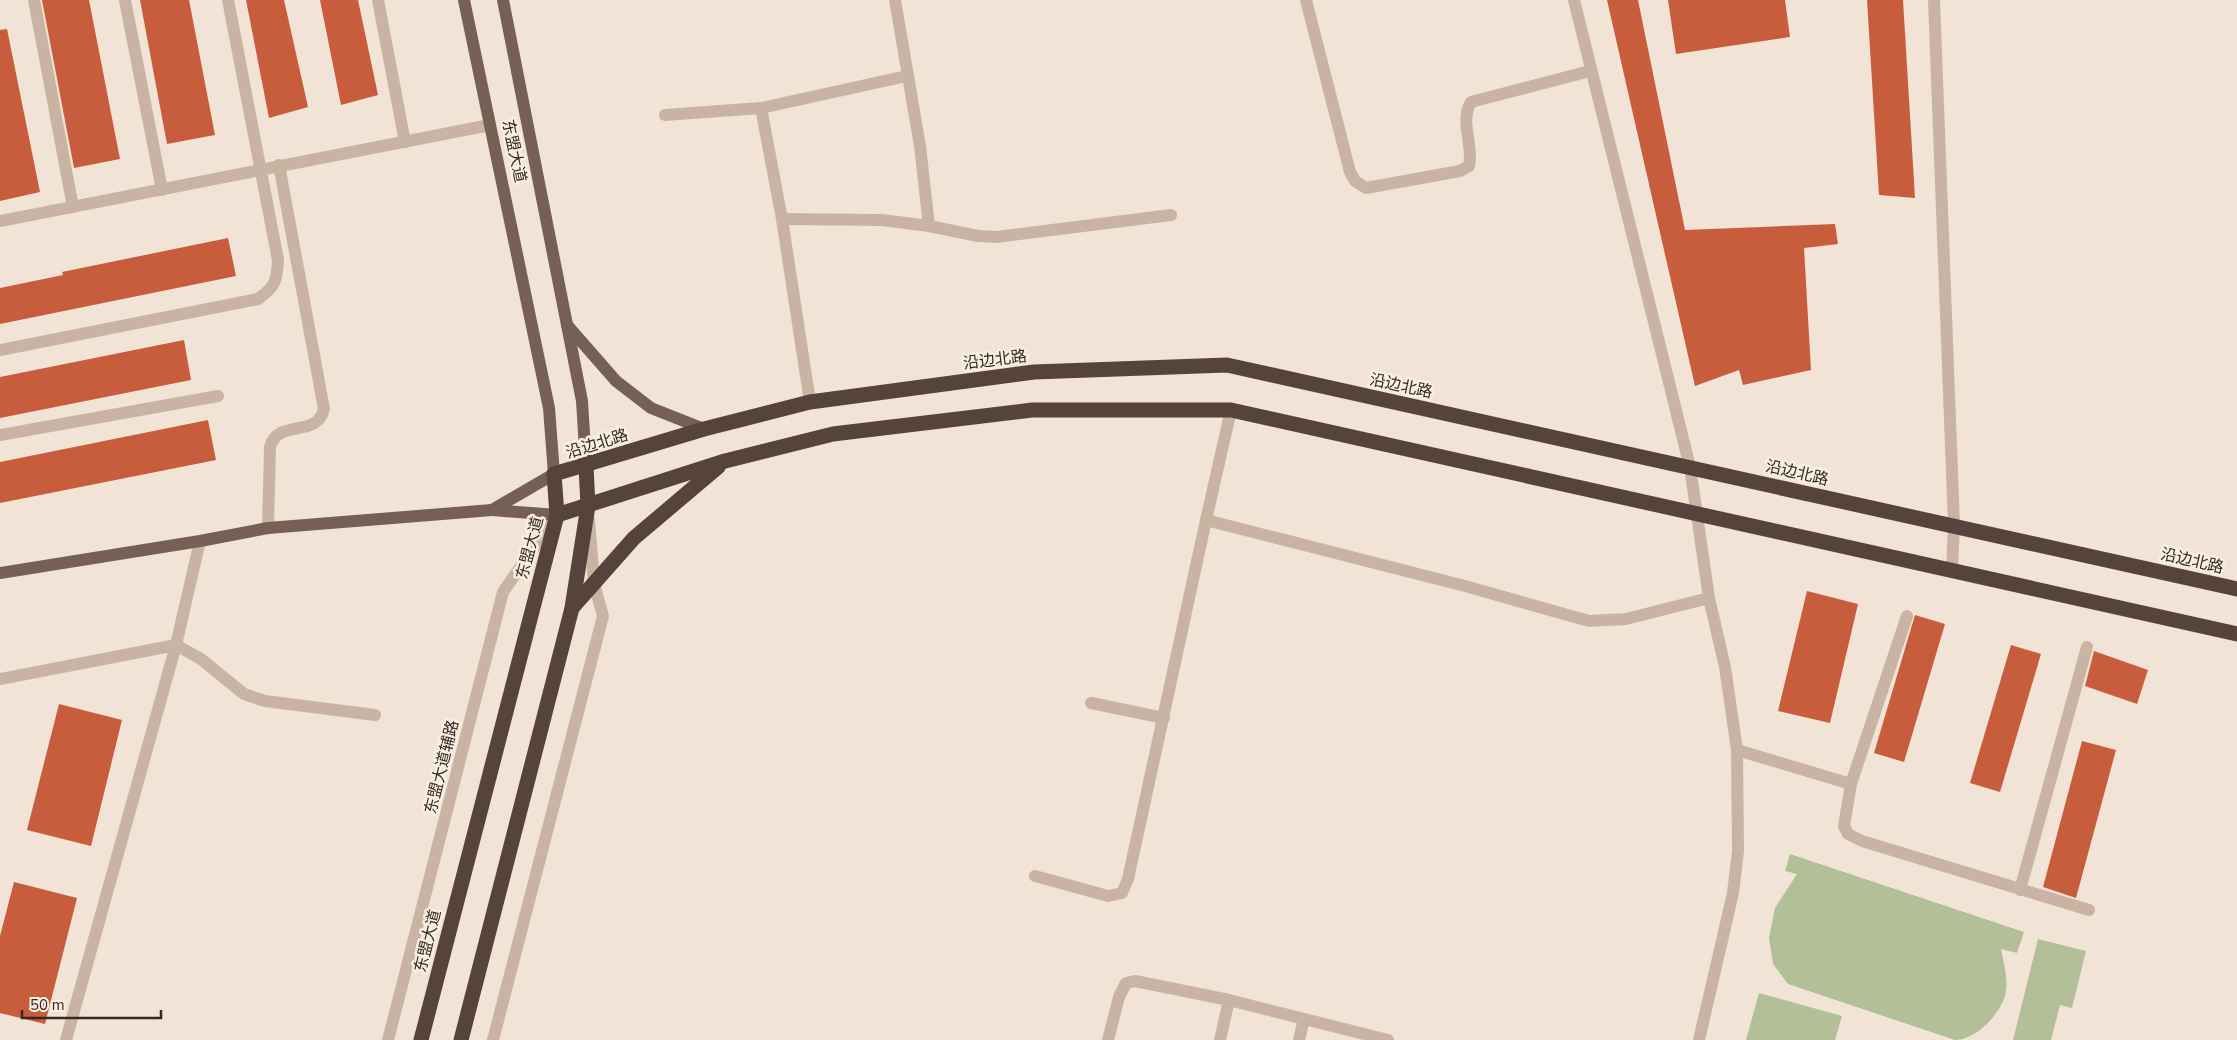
<svg xmlns="http://www.w3.org/2000/svg" width="2237" height="1040" font-family="'Nunito Sans','Noto Sans SC',sans-serif">
	<rect width="100%" height="100%" fill="#f1e4d6"/>
	<g fill="#b3c097">
		<path d="M1790 854 2024 932 2017 953 2001 949C2004 964 2009 981 2005 996 1999 1015 1976 1040 1955 1040L1788 984 1773 964 1769 938 1775 908 1797 874 1785 871Z"/>
		<path d="M2038 939 2086 951 2072 1008 2060 1005 2051 1040H2013Z"/>
		<path d="M1759 993 1842 1016 1835 1040H1746Z"/>
	</g>
	<g fill="#c85d3d">
		<path d="M42 0H89L120 159 74 168Z"/>
		<path d="M140 0H189L215 135 167 144Z"/>
		<path d="M246 0H284L308 107 269 118Z"/>
		<path d="M320 0H358L378 95 341 105Z"/>
		<path d="M1607 0H1638L1685 230 1835 224 1838 244 1804 248 1811 370 1743 385 1739 370 1695 386Z"/>
		<path d="M1668 0H1785L1790 37 1676 54Z"/>
		<path d="M1867 0H1903L1915 198 1879 195Z"/>
		<path d="M7 29 40 192 0 201V30Z"/>
		<path d="M228 238 236 276 0 324V288L63 275 62 272Z"/>
		<path d="M184 340 191 380 0 418V377Z"/>
		<path d="M208 420 216 460 0 503V462Z"/>
		<path d="M1807 591 1858 604 1830 723 1778 711Z"/>
		<path d="M1915 615 1945 624 1904 762 1874 753Z"/>
		<path d="M2011 645 2041 654 2000 792 1970 783Z"/>
		<path d="M2094 651 2148 670 2137 704 2085 686Z"/>
		<path d="M59 704 122 720 91 846 27 830Z"/>
		<path d="M2082 741 2116 750 2076 898 2043 887Z"/>
		<path d="M14 882 77 898 45 1024 0 1013V936Z"/>
	</g>
	<g fill="none" stroke-linecap="round" stroke-linejoin="round">
		<g stroke="#c9b4a3" stroke-width="12">
			<path d="M34 0 73 207"/>
			<path d="M125 0 162 190"/>
			<path d="M378 0 405 142"/>
			<path d="M1306 0 1350 172 1355 181 1366 188 1460 171 1469 166C1474 143 1459 123 1471 102L1590 71"/>
			<path d="M1574 0 1690 467 1709 598 1725 667 1737 750 1738 851 1733 893 1699 1040"/>
			<path d="M1934 0 1954 525 1952 571"/>
			<path d="M761 108 782 219 810 402"/>
			<path d="M665 115 761 108 907 76"/>
			<path d="M782 219 882 220 929 226 920 146 895 0"/>
			<path d="M0 221 490 125"/>
			<path d="M929 226 978 236 996 237 1171 215"/>
			<path d="M0 350 258 299C275 287 277 281 278 260L228 0"/>
			<path d="M0 435 218 396"/>
			<path d="M1206 520 1231 410"/>
			<path d="M268 528 270 447C278 418 317 439 324 409L279 165"/>
			<path d="M0 679 176 645 201 659 244 694 265 701 375 715"/>
			<path d="M1091 703 1164 718"/>
			<path d="M1737 750 1851 784 1844 826 1848 834 1862 841 2089 910"/>
			<path d="M1851 784 1907 616"/>
			<path d="M1035 876 1108 896 1122 893 1128 879 1206 520 1465 586 1589 621 1626 619 1709 598"/>
			<path d="M2020 890 2087 647"/>
			<path d="M66 1040 176 645 200 541"/>
			<path d="M388 1040 503 592 554 519"/>
			<path d="M493 1040 603 616 594 584 589 520"/>
			<path d="M1108 1040 1119 997 1126 983 1135 981 1229 1000 1388 1040"/>
			<path d="M1220 1040 1229 1000"/>
			<path d="M1299 1040 1304 1019"/>
		</g>
		<g stroke="#766055" stroke-width="12">
			<path d="M464 0 549 408 554 474 492 510 557 515"/>
			<path d="M503 0 582 401 586 466"/>
			<path d="M567 325 616 381 651 408 704 429"/>
			<path d="M0 573 200 541 268 528 492 510"/>
		</g>
		<g stroke="#55433c" stroke-width="15">
			<path d="M557 515 725 461 833 434 1032 410H1231L2237 634"/>
			<path d="M572 608 634 538 718 467"/>
			<path d="M421 1040 557 515 554 474 704 429 810 402 1034 372 1227 365 2237 589"/>
			<path d="M461 1040 572 608 588 506 586 466"/>
		</g>
	</g>
	<g text-anchor="middle" dominant-baseline="central" stroke-width="5" stroke-linejoin="round" paint-order="stroke">
		<g font-size="16" fill="#342925" stroke="#f9eee2">
			<text transform="translate(514 151) rotate(78)">东盟大道</text>
			<text transform="translate(995 360) rotate(-7)">沿边北路</text>
			<text transform="translate(1401 386) rotate(12)">沿边北路</text>
			<text transform="translate(597 444) rotate(-17)">沿边北路</text>
			<text transform="translate(1797 473) rotate(13)">沿边北路</text>
			<text transform="translate(530 548) rotate(-75)">东盟大道</text>
			<text transform="translate(2192 561) rotate(13)">沿边北路</text>
			<text transform="translate(442 767) rotate(-76)">东盟大道辅路</text>
			<text transform="translate(428 941) rotate(-76)">东盟大道</text>
		</g>
	</g>
	<path d="M22 1010v8h139v-8" fill="none" stroke="#342925" stroke-width="2.5"/>
	<text x="30" y="1010" font-size="15" fill="#342925" stroke="#f9eee2" stroke-width="4" paint-order="stroke">50 m</text>
</svg>
